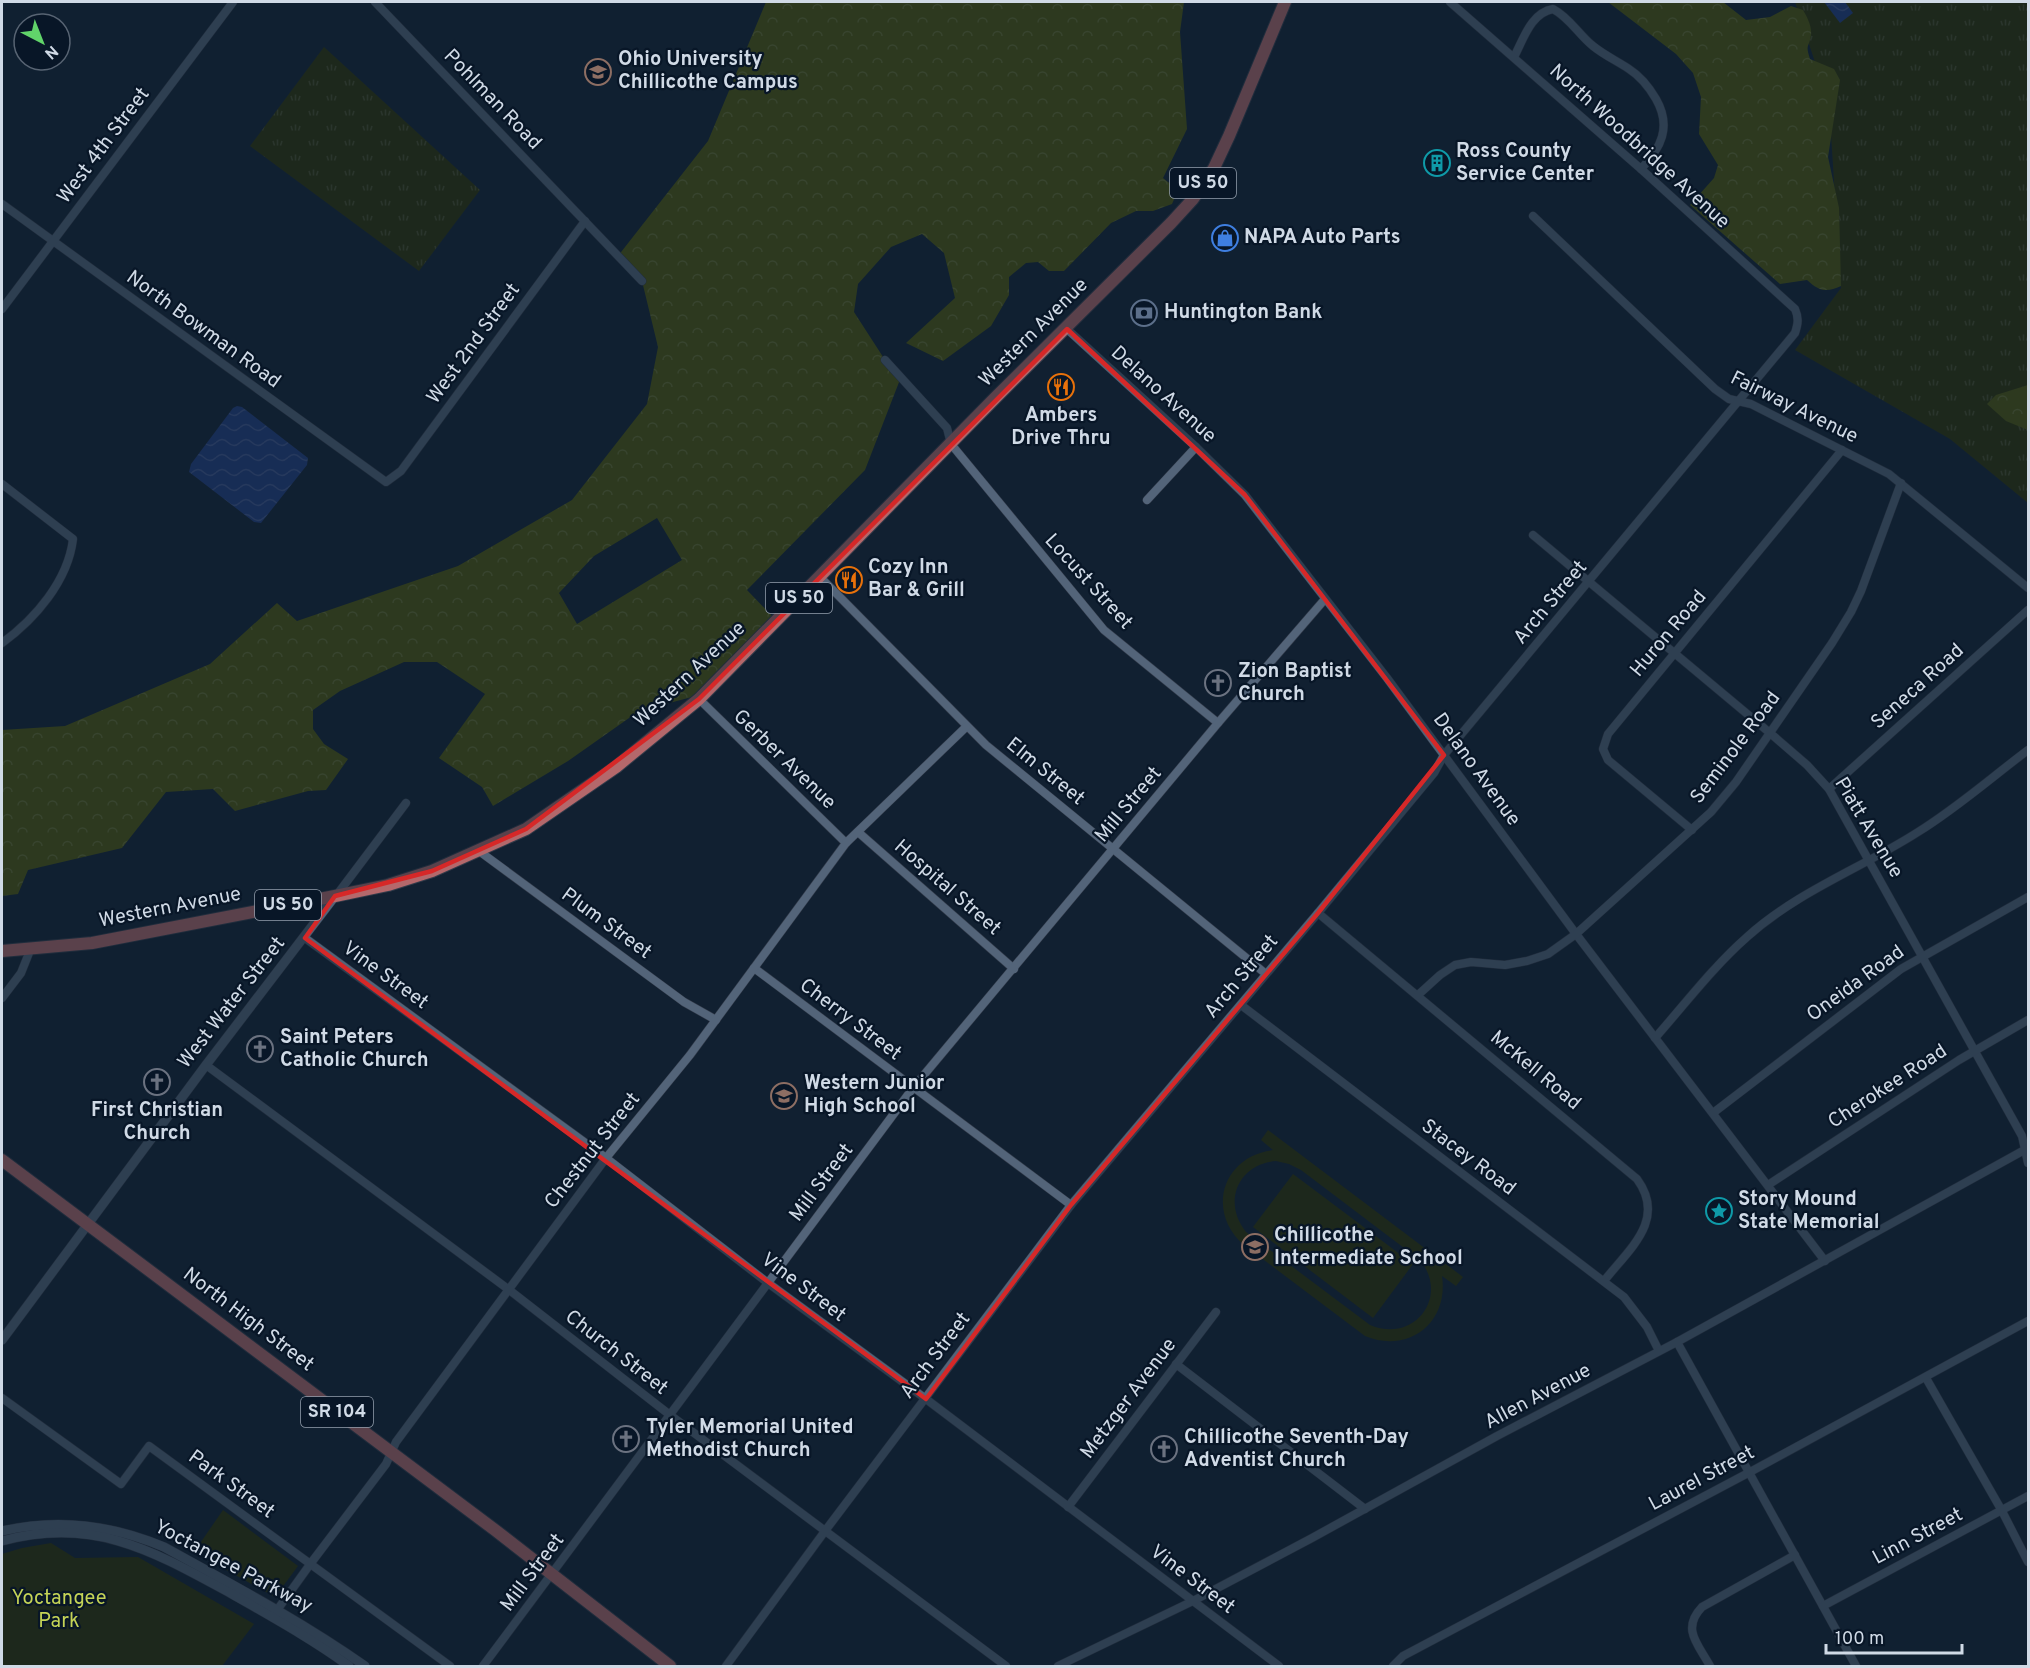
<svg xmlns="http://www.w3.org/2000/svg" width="2030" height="1668" font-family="Overpass,sans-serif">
	<defs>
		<pattern id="grass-tufts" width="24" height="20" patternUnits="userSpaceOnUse" patternTransform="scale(1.5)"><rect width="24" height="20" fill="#2e3204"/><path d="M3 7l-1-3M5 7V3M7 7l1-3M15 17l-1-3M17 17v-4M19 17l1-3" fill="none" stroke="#4b4f29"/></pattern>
		<pattern id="forest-crowns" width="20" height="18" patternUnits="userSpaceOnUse" patternTransform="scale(1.5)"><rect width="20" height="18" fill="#505809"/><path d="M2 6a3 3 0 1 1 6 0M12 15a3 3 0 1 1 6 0" fill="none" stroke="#686f2d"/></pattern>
		<pattern id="water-waves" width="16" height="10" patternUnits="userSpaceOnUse" patternTransform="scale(1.5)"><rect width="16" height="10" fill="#213c80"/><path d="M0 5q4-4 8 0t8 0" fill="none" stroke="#405892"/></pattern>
	</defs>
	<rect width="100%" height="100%" fill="#112031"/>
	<g fill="url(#grass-tufts)">
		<path d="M1795 2H2028V503L1950 439 1795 350 1841 288 1829 104Z"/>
		<path d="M324 47 480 190 419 271 250 146Z"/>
	</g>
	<g fill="url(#forest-crowns)" fill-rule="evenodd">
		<path d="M766 2H1184L1180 32 1187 129 1163 178 1178 190 1172 204 1153 211H1136L1111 223 1064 271H1049L1038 262 1026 263 1009 277V295L991 326 943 361 906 343 955 298 944 253 922 234 891 247 858 284 854 312 885 360 901 377 865 470 747 590 773 617 692 697 639 711 568 761 493 806 482 787 439 758 485 694 437 662H404L340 691 313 710V729L324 744 348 759 326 790 308 791 235 811 213 789 166 792 122 848 28 870 18 894 2 896V730L65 726 210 664 277 603 297 621 458 566 572 500 647 404 658 347 642 281 618 256 708 141ZM657 518 682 560 577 624 559 593 594 556Z"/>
		<path d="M1608 2H1723L1746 20 1770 17 1791 6 1803 10C1807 17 1812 26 1811 35 1809 48 1805 44 1810 59L1834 69 1840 80 1828 157 1839 208 1841 286C1826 293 1819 291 1807 280L1780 284 1690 205 1714 178 1718 165 1699 134 1701 97 1693 73 1676 54Z"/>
		<path d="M2028 385V430L2006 421 1987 404 1996 395Z"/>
	</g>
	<g fill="#2e3204" fill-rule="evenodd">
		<path d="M1268 1130 1463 1277 1456 1286 1442 1276C1449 1323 1408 1354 1365 1336L1244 1245C1205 1211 1223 1156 1273 1150L1261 1140ZM1276 1161 1289 1164 1301 1170 1420 1260C1450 1297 1414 1344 1370 1325L1246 1232C1222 1202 1238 1164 1276 1161Z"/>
		<path d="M1293 1174 1413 1264 1373 1318 1253 1227Z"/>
		<path d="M223 1510 298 1566 275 1597 194 1552Z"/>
		<path d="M51 1543 75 1558 138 1557 254 1624 222 1666H2V1554L22 1548Z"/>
	</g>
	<g fill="url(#water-waves)">
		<path d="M1824 2H1845L1853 13 1840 23Z"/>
		<path d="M237 406 242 407 308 458 307 465 261 523 254 522 189 472 191 464 233 408Z"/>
	</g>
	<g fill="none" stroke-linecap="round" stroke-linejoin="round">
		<defs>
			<g id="minor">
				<path d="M375 2 642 281"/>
				<path d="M1514 57C1524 38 1531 13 1553 9 1570 18 1579 35 1593 46 1604 55 1617 61 1629 69 1640 76 1649 87 1656 99 1672 127 1661 148 1641 169"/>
				<path d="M2 204 386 482 401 471 585 221"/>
				<path d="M1533 216 1715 389 1729 399 1751 404 1889 474 2028 588"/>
				<path d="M2 309 233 2"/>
				<path d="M1067 329 1196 447 1245 495 1387 678 1576 934 1825 1261"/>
				<path d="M885 360 947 428 951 444 1104 630 1218 723"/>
				<path d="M2 484 73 539C68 581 35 619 2 643"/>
				<path d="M1147 500 1196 447"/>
				<path d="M1533 535 1770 733 1807 765 1829 789 2022 1136 2028 1163"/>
				<path d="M820 577 986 745 1266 974"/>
				<path d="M699 699 846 843"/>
				<path d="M1829 789 2028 610"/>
				<path d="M1692 830 1608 760 1603 749 1608 734 1842 450"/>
				<path d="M858 832 1014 969"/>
				<path d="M479 851 684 1002 716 1020"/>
				<path d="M336 896 406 803"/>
				<path d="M1318 913 1637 1179C1667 1220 1629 1249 1604 1281"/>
				<path d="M305 938 606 1158 768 1283 926 1399 1279 1666"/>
				<path d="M754 968 1071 1205"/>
				<path d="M1418 995 1440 975 1455 965 1471 962 1505 965 1527 961 1548 954 1576 934 1711 812 1736 782 1832 643 1851 612 1861 591 1901 483"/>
				<path d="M2 998 21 973 31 948"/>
				<path d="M1241 1005 1624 1297 1647 1327 1659 1351"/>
				<path d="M1655 1038C1685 1004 1713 967 1747 937 1798 891 1862 868 1918 832 1957 808 1992 777 2028 750"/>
				<path d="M206 1065 508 1289 670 1415 1006 1666"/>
				<path d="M1713 1113 1901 969 2028 897"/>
				<path d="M1768 1185 1959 1060 2028 1020"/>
				<path d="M1677 1342 1856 1666"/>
				<path d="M1176 1364 1365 1509"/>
				<path d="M1926 1378 2002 1511 2028 1562"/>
				<path d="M2 1398 121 1484 149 1446 450 1666"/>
				<path d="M1068 1507 1216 1312"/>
				<path d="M1823 1606 2028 1496"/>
				<path d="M275 1613 311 1563 386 1464 396 1442 606 1158 690 1055 846 843 966 727"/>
				<path d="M483 1666 913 1088 1218 723 1325 599"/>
				<path d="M726 1666 825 1531 1071 1205 1318 913 1434 773 1444 755 1795 333C1798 324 1799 318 1795 309L1641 169 1450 2"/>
				<path d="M1058 1666 1193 1601 1312 1538 1497 1436 1677 1342 2028 1148"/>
				<path d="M1393 1666 1403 1656 1750 1472 2028 1321"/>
				<path d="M1710 1666C1698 1644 1681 1629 1702 1607L1795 1555"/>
			</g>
			<g id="tertiary">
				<path d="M2 1340 206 1065 335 896"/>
				<path d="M2 1531C58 1518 112 1525 164 1547 233 1585 301 1621 365 1666"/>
				<path d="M2 1541C94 1516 153 1551 232 1594 272 1617 312 1639 349 1666"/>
			</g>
			<g id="primary">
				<path d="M2 951 92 943 335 896 388 885 432 871 526 829 616 767 699 699 995 398 1171 223 1193 199 1214 168 1229 136 1285 2"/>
				<path d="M2 1160 495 1530 670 1666"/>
			</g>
		</defs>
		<use href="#minor" stroke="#333b4a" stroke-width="9"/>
		<use href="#tertiary" stroke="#333b4a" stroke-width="10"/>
		<use href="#primary" stroke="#333b4a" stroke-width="14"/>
		<use href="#minor" stroke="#536479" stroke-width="8"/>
		<use href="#tertiary" stroke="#536479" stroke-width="9"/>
		<use href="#primary" stroke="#b4686b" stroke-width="12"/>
	</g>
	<path d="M0 0H2030V1668H0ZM1067 329 1245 495 1444 755 1318 913 1071 1205 926 1399 305 938 335 896 432 871 526 829 699 699Z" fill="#112031" fill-opacity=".55" fill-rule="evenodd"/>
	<path fill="none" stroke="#d62828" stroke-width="4.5" stroke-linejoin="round" d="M1067 329 1245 495 1444 755 1318 913 1071 1205 926 1399 305 938 335 896 432 871 526 829 699 699Z"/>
	<defs>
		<symbol id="university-ring" viewBox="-11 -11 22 22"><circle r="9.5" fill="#081627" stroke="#8d6e63" stroke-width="1.5"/><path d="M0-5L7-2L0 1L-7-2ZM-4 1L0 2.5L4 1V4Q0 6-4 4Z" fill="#8d6e63"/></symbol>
		<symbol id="building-ring" viewBox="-11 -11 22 22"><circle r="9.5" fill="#081627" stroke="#0f9aa8" stroke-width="1.5"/><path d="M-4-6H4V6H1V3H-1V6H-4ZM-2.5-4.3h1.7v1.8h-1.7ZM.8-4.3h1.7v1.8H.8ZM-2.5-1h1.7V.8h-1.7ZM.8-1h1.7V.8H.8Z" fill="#0f9aa8"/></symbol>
		<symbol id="shop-ring" viewBox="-11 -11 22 22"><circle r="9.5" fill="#081627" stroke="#3f7fe0" stroke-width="1.5"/><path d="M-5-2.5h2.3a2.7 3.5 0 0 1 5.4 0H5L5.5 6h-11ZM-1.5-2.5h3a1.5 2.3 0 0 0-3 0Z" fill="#3f7fe0"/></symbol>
		<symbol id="bank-ring" viewBox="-11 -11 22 22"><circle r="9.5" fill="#081627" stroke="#5c6f8a" stroke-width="1.5"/><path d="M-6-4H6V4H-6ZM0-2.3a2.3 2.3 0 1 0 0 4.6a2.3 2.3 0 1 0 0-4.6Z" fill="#5c6f8a"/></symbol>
		<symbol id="restaurant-ring" viewBox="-11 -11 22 22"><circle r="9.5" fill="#081627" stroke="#e8710a" stroke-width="1.5"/><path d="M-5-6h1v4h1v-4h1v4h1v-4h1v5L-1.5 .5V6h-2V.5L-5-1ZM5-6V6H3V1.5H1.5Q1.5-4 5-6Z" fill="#e8710a"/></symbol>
		<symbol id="church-ring" viewBox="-11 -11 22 22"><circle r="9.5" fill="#081627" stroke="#6b7280" stroke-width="1.5"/><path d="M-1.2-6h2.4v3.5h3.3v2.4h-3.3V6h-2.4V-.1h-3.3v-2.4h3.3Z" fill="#6b7280"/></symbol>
		<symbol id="school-ring" viewBox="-11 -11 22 22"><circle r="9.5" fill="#081627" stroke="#8d6e63" stroke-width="1.5"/><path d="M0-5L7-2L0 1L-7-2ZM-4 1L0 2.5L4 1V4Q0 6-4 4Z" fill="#8d6e63"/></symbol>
		<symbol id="sight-ring" viewBox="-11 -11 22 22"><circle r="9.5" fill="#081627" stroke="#0f9aa8" stroke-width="1.5"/><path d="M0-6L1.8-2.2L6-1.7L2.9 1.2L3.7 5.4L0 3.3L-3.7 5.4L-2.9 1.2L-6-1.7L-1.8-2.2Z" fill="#0f9aa8"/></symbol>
	</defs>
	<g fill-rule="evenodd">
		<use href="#university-ring" x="583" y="57" width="30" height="30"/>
		<use href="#building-ring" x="1422" y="148" width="30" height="30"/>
		<use href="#shop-ring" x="1210" y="223" width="30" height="30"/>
		<use href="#bank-ring" x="1129" y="298" width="30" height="30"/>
		<use href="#restaurant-ring" x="1046" y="372" width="30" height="30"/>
		<use href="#restaurant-ring" x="834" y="565" width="30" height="30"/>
		<use href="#church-ring" x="1203" y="668" width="30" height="30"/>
		<use href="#church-ring" x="245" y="1034" width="30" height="30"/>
		<use href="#church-ring" x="142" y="1067" width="30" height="30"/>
		<use href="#school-ring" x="769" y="1081" width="30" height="30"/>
		<use href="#sight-ring" x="1704" y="1196" width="30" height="30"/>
		<use href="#school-ring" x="1240" y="1232" width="30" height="30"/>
		<use href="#church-ring" x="611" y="1424" width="30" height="30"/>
		<use href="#church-ring" x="1149" y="1434" width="30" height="30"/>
	</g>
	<g text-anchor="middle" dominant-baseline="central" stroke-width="4.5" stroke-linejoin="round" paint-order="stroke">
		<g fill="#081627" stroke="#949fad" stroke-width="1.5">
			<rect x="1170" y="168" width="66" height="30" rx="4.5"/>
			<rect x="766" y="583" width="66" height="30" rx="4.5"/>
			<rect x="255" y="890" width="66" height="30" rx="4.5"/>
			<rect x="301" y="1397" width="72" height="30" rx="4.5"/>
		</g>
		<g font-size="18" font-weight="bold" fill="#d0dae6">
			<text x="1203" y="183">US 50</text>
			<text x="799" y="598">US 50</text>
			<text x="288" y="905">US 50</text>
			<text x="337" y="1412">SR 104</text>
		</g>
		<g font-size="20" font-weight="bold" fill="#d0dae6" stroke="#081627" text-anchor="start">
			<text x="618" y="60">Ohio University<tspan x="618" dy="23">Chillicothe Campus</tspan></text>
			<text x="1456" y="152">Ross County<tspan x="1456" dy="23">Service Center</tspan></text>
			<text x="1244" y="238">NAPA Auto Parts</text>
			<text x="1164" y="313">Huntington Bank</text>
			<text x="1061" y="416" text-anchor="middle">Ambers<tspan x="1061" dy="23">Drive Thru</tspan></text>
			<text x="868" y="568">Cozy Inn<tspan x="868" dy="23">Bar &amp; Grill</tspan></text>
			<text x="1238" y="672">Zion Baptist<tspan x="1238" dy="23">Church</tspan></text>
			<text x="280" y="1038">Saint Peters<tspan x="280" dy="23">Catholic Church</tspan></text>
			<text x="804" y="1084">Western Junior<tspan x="804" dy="23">High School</tspan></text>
			<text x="157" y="1111" text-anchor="middle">First Christian<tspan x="157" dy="23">Church</tspan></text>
			<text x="1738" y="1200">Story Mound<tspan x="1738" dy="23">State Memorial</tspan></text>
			<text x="1274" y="1236">Chillicothe<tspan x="1274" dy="23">Intermediate School</tspan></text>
			<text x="646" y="1428">Tyler Memorial United<tspan x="646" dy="23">Methodist Church</tspan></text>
			<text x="1184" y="1438">Chillicothe Seventh-Day<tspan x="1184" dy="23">Adventist Church</tspan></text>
		</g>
		<g font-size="20" fill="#d0dae6" stroke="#081627">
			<text transform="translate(492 100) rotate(46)">Pohlman Road</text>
			<text transform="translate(104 146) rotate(-53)">West 4th Street</text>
			<text transform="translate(1639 147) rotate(42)">North Woodbridge Avenue</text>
			<text transform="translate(203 330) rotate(36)">North Bowman Road</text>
			<text transform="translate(1034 333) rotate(-45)">Western Avenue</text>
			<text transform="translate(474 344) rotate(-54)">West 2nd Street</text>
			<text transform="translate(1163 395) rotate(42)">Delano Avenue</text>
			<text transform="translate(1794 408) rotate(26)">Fairway Avenue</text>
			<text transform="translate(1088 582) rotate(48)">Locust Street</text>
			<text transform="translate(1551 603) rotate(-50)">Arch Street</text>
			<text transform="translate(1669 634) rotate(-50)">Huron Road</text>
			<text transform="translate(690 675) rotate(-43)">Western Avenue</text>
			<text transform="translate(1918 687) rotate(-42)">Seneca Road</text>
			<text transform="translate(1736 748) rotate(-53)">Seminole Road</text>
			<text transform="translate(784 760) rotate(44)">Gerber Avenue</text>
			<text transform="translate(1476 770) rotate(54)">Delano Avenue</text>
			<text transform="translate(1045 772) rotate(39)">Elm Street</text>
			<text transform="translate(1129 805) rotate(-50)">Mill Street</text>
			<text transform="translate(1868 828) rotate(59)">Piatt Avenue</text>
			<text transform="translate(947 888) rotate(41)">Hospital Street</text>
			<text transform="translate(170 908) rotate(-11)">Western Avenue</text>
			<text transform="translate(606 924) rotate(36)">Plum Street</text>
			<text transform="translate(385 976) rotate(36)">Vine Street</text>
			<text transform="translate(1242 977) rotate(-50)">Arch Street</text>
			<text transform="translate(1856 984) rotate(-36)">Oneida Road</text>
			<text transform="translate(232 1003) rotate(-52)">West Water Street</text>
			<text transform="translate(850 1020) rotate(37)">Cherry Street</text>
			<text transform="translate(1535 1071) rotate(40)">McKell Road</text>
			<text transform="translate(1888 1087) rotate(-33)">Cherokee Road</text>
			<text transform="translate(593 1151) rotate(-52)">Chestnut Street</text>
			<text transform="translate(1468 1158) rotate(37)">Stacey Road</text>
			<text transform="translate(822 1183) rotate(-53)">Mill Street</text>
			<text transform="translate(803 1288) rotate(37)">Vine Street</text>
			<text transform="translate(248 1320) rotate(37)">North High Street</text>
			<text transform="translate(616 1353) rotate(38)">Church Street</text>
			<text transform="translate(936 1356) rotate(-53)">Arch Street</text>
			<text transform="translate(1538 1397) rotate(-28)">Allen Avenue</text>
			<text transform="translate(1129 1399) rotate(-53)">Metzger Avenue</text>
			<text transform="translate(1702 1479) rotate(-28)">Laurel Street</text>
			<text transform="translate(231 1485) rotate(36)">Park Street</text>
			<text transform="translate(1918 1537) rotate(-28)">Linn Street</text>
			<text transform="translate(233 1567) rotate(28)">Yoctangee Parkway</text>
			<text transform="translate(533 1573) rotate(-53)">Mill Street</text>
			<text transform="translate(1192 1580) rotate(37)">Vine Street</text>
		</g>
		<g font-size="20" fill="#c4d356" stroke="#081627">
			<text x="59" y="1599">Yoctangee<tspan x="59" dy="23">Park</tspan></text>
		</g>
	</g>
	<rect width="2030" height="1668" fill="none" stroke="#d0dae6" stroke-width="6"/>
	<g transform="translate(42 42) rotate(138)"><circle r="28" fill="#081627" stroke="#586473" stroke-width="1.5"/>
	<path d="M0-4.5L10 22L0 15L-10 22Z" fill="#61d46a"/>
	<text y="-9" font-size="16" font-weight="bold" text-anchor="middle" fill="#d0dae6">N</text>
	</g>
	<path d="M1826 1644v9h136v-9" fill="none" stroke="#d0dae6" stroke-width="3"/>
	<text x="1835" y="1644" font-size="18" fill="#d0dae6" stroke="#081627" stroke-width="4.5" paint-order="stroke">100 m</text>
</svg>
